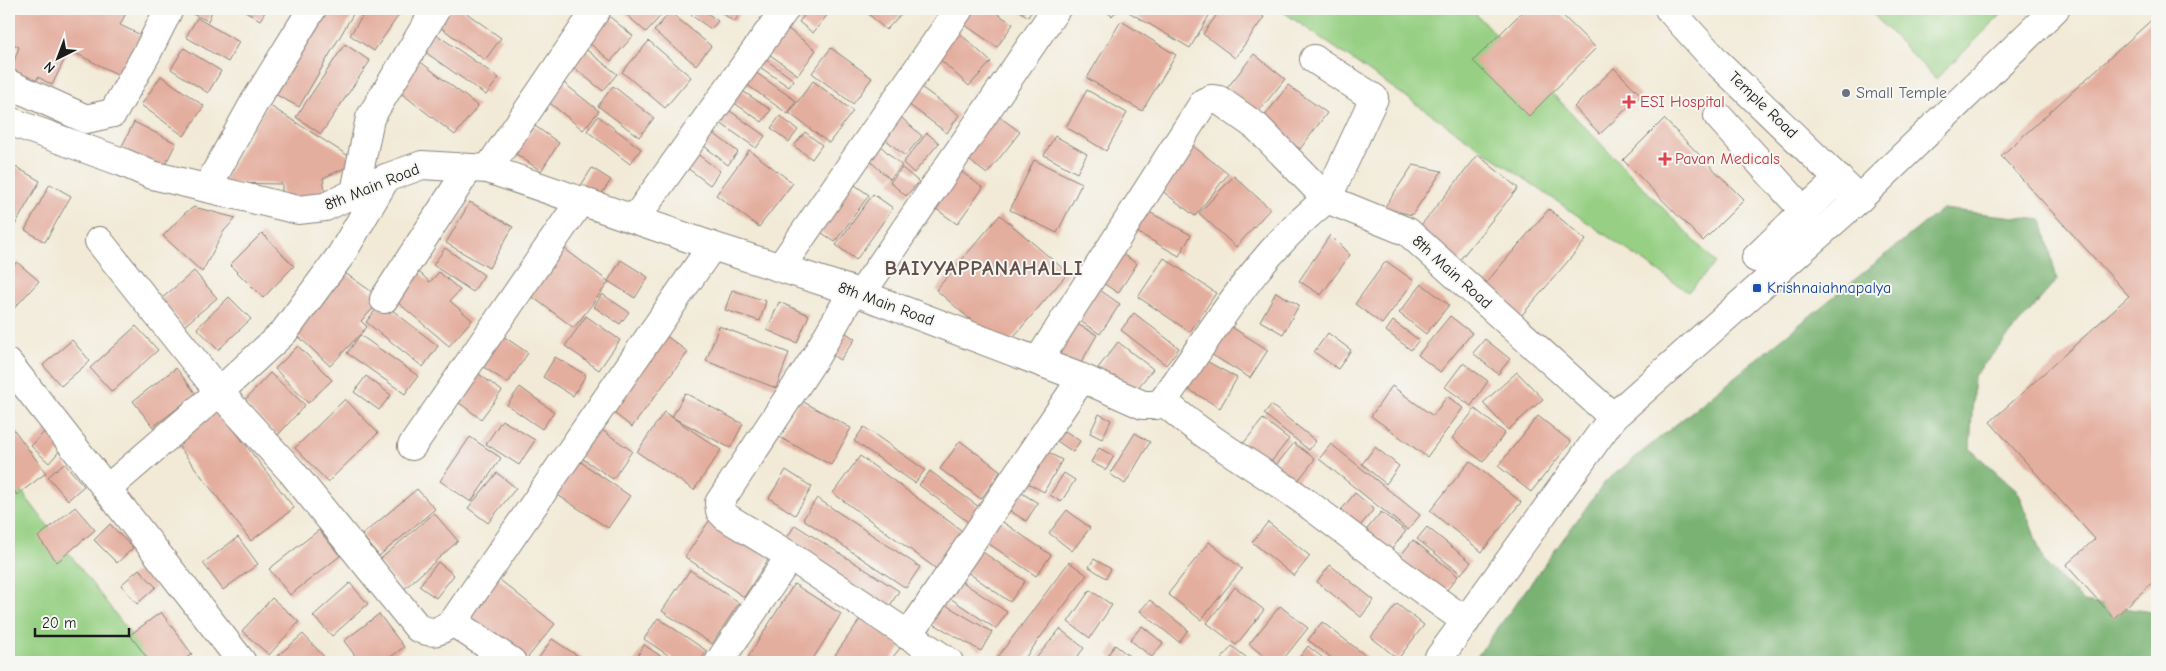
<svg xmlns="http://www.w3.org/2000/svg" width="2166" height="671" font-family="'Comic Neue',sans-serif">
	<rect width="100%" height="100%" fill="#f6f6f2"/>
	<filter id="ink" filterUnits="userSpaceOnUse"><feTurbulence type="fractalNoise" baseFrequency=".02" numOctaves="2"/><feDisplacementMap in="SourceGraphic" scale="10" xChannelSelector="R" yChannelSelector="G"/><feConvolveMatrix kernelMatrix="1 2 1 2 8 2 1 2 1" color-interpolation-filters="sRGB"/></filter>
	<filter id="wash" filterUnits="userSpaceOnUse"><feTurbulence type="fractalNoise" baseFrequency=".0096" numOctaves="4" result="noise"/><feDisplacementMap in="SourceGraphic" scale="20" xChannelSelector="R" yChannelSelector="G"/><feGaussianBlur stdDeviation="1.12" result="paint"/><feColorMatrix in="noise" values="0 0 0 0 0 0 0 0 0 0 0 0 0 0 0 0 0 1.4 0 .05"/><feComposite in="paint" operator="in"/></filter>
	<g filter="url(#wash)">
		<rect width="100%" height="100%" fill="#f2ead7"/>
		<g fill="#97d084" stroke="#5a7650">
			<path d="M1279 9H1471L1716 263 1688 292Z"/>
			<path d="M1868 9H2007L1936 79Z"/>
			<path d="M9 475 152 662H9Z"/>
		</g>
		<path fill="#79b272" stroke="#4a6747" d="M1942 209 2042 220 2057 280 1974 376 1970 449 2019 493 2044 562 2084 602 2151 612 2157 607V662H1473L1605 482Z"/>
		<g id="blocks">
			<g fill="#e4ae9f">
				<path d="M9 9H128L120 25 145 37 125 78 69 50 52 85 38 77 35 85 10 73 19 47 9 42Z"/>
				<path d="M181 9H213L208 21Z"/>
				<path d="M242 9H267L260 20Z"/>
				<path d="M319 9H356L299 107 271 92Z"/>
				<path d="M367 9H403L374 51 350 35Z"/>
				<path d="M441 9H461L501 38 485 60 432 21Z"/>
				<path d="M620 9H667L646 32Z"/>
				<path d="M696 9H702L718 21 711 29 691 15Z"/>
				<path d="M717 9H744L734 22Z"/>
				<path d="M809 9H832L813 33 799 22Z"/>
				<path d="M863 9H906L886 30Z"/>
				<path d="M968 9H990L1013 24 997 47 959 21Z"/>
				<path d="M1017 9H1033L1028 17Z"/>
				<path d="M1102 9H1118L1112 16Z"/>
				<path d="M1129 9H1213L1190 48 1127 11Z"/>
				<path d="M1221 9H1252L1264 17 1235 58 1203 34Z"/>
				<path d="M1525 9H1556L1596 48 1529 116 1473 61Z"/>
				<path d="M604 12 633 36 611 61 582 37Z"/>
				<path d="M670 12 711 46 696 65 654 31Z"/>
				<path d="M2157 15V578L2114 618 2066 565 2095 539 1990 422 2129 296 2001 156Z"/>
				<path d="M197 18 239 42 228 62 186 37Z"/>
				<path d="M1121 21 1176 55 1142 111 1087 78Z"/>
				<path d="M780 23 816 50 798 75 762 49Z"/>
				<path d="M955 29 991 62 969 86 933 53Z"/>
				<path d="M430 30 499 78 486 95 418 47Z"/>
				<path d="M649 41 691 77 665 108 622 72Z"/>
				<path d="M578 43 617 74 603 91 564 60Z"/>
				<path d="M345 44 370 61 321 134 296 117Z"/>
				<path d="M184 48 221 71 208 93 171 69Z"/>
				<path d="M831 48 872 78 853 104 812 73Z"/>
				<path d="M1254 54 1285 79 1255 116 1224 92Z"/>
				<path d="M759 55 794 80 789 87 754 63Z"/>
				<path d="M414 57 478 106 455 135 392 86Z"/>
				<path d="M1614 68 1641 95 1600 134 1574 107Z"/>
				<path d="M751 69 796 101 788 114 743 82Z"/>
				<path d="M161 76 204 106 184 136 141 105Z"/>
				<path d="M555 76 599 111 583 130 540 95Z"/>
				<path d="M813 81 853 111 829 143 789 113Z"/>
				<path d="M917 84 959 115 947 133 904 101Z"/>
				<path d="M1288 85 1327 113 1300 149 1261 121Z"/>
				<path d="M613 86 654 118 639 137 598 106Z"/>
				<path d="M735 86 771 110 762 122 727 98Z"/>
				<path d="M1087 90 1127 113 1106 151 1066 127Z"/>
				<path d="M719 103 765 136 756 148 710 116Z"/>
				<path d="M267 104 358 162 323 178 325 191 322 199H286L282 191V184L223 183Z"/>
				<path d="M894 111 922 136 905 156 877 132Z"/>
				<path d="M993 112 1020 132 987 174 961 154Z"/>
				<path d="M598 116 641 149 630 164 587 131Z"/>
				<path d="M780 116 798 130 789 142 771 128Z"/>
				<path d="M1664 119 1744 200 1703 241 1623 160Z"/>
				<path d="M134 122 176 143 162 171 120 150Z"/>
				<path d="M535 126 559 143 541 171 516 154Z"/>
				<path d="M704 126 738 152 728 165 694 138Z"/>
				<path d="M805 132 822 145 812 159 794 146Z"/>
				<path d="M927 133 939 143 914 173 903 163Z"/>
				<path d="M1055 136 1087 154 1077 173 1044 155Z"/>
				<path d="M873 139 902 166 890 179 861 153Z"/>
				<path d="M1187 141 1228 174 1195 216 1153 184Z"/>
				<path d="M689 148 720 171 710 185 678 161Z"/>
				<path d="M749 150 793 183 759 227 716 195Z"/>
				<path d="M1478 155 1518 188 1454 267 1413 235Z"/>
				<path d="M1034 160 1082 183 1057 233 1010 210Z"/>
				<path d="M1413 165 1442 171 1412 215 1384 208Z"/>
				<path d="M954 166 983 188 957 224 928 203Z"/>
				<path d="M16 167 40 181 15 225 9 221V180Z"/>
				<path d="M592 168 611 180 596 202 578 190Z"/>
				<path d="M902 168 919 182 906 196 890 182Z"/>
				<path d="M1234 176 1270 209 1236 247 1199 213Z"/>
				<path d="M845 178 869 195 835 242 812 226Z"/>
				<path d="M50 184 71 196 45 242 25 230Z"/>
				<path d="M873 194 893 208 856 260 836 245Z"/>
				<path d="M470 202 513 227 489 268 446 243Z"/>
				<path d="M194 207 236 218 224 231 202 272 163 236 185 213Z"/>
				<path d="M1140 207 1191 235 1179 256 1128 227Z"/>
				<path d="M1549 209 1586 240 1516 322 1479 291Z"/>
				<path d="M1000 215 1068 273 1004 348 936 290Z"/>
				<path d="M262 233 294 266 263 298 230 265Z"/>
				<path d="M1330 235 1350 255 1321 295 1299 281Z"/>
				<path d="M557 243 609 282 574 328 522 289Z"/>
				<path d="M1113 247 1137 264 1118 293 1094 277Z"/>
				<path d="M445 248 484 275 473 292 433 265Z"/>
				<path d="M1164 258 1216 293 1190 332 1138 297Z"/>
				<path d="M621 260 648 277 635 298 608 281Z"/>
				<path d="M1386 261 1414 281 1382 324 1355 304Z"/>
				<path d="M17 262 39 281 9 314V271Z"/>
				<path d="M413 267 430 282 439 272 460 290 450 301 472 320 449 346 389 295Z"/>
				<path d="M338 268 382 299 361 321 367 327 330 366 297 335Z"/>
				<path d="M194 271 217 298 184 326 161 299Z"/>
				<path d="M1091 284 1120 304 1100 334 1071 315Z"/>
				<path d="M1422 284 1449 305 1426 334 1399 313Z"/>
				<path d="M732 290 766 301 760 321 725 310Z"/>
				<path d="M1276 292 1299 305 1283 334 1260 321Z"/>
				<path d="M602 294 629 312 620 324 594 307Z"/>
				<path d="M229 297 251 319 218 350 197 328Z"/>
				<path d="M382 302 438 346 423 367 366 322Z"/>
				<path d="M779 302 809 315 797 343 767 330Z"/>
				<path d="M1134 313 1179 348 1166 365 1121 330Z"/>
				<path d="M586 316 620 340 599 370 565 346Z"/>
				<path d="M1450 316 1472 333 1440 372 1418 355Z"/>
				<path d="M1072 321 1097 335 1075 373 1051 359Z"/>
				<path d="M1393 321 1419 340 1411 350 1386 331Z"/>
				<path d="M1227 324 1268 350 1250 378 1209 353Z"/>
				<path d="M136 326 158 350 112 392 90 368Z"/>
				<path d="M719 326 789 353 776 388 706 361Z"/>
				<path d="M839 328 855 339 840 360 823 349Z"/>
				<path d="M494 330 528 353 508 383 474 361Z"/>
				<path d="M661 332 688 352 632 427 606 407Z"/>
				<path d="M1328 333 1351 350 1338 369 1314 352Z"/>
				<path d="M360 335 418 376 405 394 347 353Z"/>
				<path d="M1485 339 1510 359 1498 374 1473 353Z"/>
				<path d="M72 340 90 361 61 386 43 365Z"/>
				<path d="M1118 342 1153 369 1132 395 1098 368Z"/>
				<path d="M298 346 332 380 308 403 275 369Z"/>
				<path d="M555 357 586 375 573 396 543 377Z"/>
				<path d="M1201 358 1237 378 1220 408 1184 387Z"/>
				<path d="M1463 363 1488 381 1471 406 1445 387Z"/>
				<path d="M468 366 502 391 481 419 447 394Z"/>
				<path d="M176 368 196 394 153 427 133 401Z"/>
				<path d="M1517 372 1543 399 1508 430 1483 403Z"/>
				<path d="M270 373 305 405 278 435 243 402Z"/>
				<path d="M366 376 391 395 379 410 354 392Z"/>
				<path d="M1392 386 1433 416 1447 396 1463 408 1427 457 1371 416Z"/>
				<path d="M520 387 554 412 542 429 507 405Z"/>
				<path d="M685 393 743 424 730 448 672 417Z"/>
				<path d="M345 399 378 433 328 482 295 448Z"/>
				<path d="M800 400 851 428 831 465 779 437Z"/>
				<path d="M1271 405 1316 441 1309 450 1264 414Z"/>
				<path d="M1475 409 1505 433 1483 462 1452 438Z"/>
				<path d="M219 410 294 508 251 541 176 443Z"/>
				<path d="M664 412 721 450 694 490 637 452Z"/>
				<path d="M1099 414 1111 420 1102 439 1090 433Z"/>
				<path d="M1538 416 1571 442 1531 492 1498 466Z"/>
				<path d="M1263 419 1289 439 1264 471 1238 450Z"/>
				<path d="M502 420 535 440 519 465 486 444Z"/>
				<path d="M9 423 46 473 17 495 9 484Z"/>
				<path d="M592 423 632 451 613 479 573 452Z"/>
				<path d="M1055 424 1080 441 1073 452 1047 434Z"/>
				<path d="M864 427 925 470 915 483 854 441Z"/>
				<path d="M47 429 64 446 49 463 31 446Z"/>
				<path d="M1135 433 1150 442 1125 484 1110 474Z"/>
				<path d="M470 437 501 458 471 502 440 481Z"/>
				<path d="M960 441 1001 471 981 499 940 469Z"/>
				<path d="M1294 443 1315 459 1290 491 1269 474Z"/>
				<path d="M1331 444 1420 515 1408 530 1319 459Z"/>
				<path d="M1375 447 1399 466 1386 484 1362 464Z"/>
				<path d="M1099 448 1114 456 1106 470 1091 462Z"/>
				<path d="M1042 449 1062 460 1044 492 1024 481Z"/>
				<path d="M572 456 630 496 608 528 550 490Z"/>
				<path d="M860 456 965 533 938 570 833 493Z"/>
				<path d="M1470 461 1521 502 1482 552 1430 511Z"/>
				<path d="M64 463 84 486 68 500 48 477Z"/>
				<path d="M786 470 812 487 795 515 769 498Z"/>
				<path d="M930 471 979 507 968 522 919 485Z"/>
				<path d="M497 473 516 488 488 523 468 508Z"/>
				<path d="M1064 473 1075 480 1061 502 1050 495Z"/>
				<path d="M417 489 435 509 379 556 362 535Z"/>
				<path d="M1015 489 1038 503 1026 521 1004 507Z"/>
				<path d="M1355 493 1374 509 1352 536 1333 520Z"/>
				<path d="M817 498 920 567 906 588 803 519Z"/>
				<path d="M75 507 95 530 57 562 38 537Z"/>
				<path d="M1067 510 1090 528 1072 551 1049 533Z"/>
				<path d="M1381 512 1406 531 1384 559 1359 539Z"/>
				<path d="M434 513 458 541 403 590 378 561Z"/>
				<path d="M994 516 1051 555 1036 576 979 537Z"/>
				<path d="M711 518 769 558 744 597 685 557Z"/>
				<path d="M1268 522 1310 556 1294 576 1252 542Z"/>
				<path d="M110 524 133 548 117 563 94 540Z"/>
				<path d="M795 525 899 591 886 612 782 546Z"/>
				<path d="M1427 527 1471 562 1461 574 1417 539Z"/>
				<path d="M319 530 340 556 290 595 269 569Z"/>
				<path d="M238 537 258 564 223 590 203 563Z"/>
				<path d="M1413 540 1458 576 1439 600 1394 564Z"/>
				<path d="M1209 542 1242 569 1201 620 1168 594Z"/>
				<path d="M974 546 1025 581 1010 602 960 567Z"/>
				<path d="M1094 559 1111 569 1106 578 1089 567Z"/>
				<path d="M438 562 454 575 436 598 419 586Z"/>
				<path d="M1069 562 1087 575 1022 662H994Z"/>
				<path d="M1330 565 1374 600 1361 617 1317 582Z"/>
				<path d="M139 569 156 587 137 604 121 585Z"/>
				<path d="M690 570 739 603 712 644 662 611Z"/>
				<path d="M952 575 1007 612 996 629 941 592Z"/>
				<path d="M495 576 555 624 524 662 461 618Z"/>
				<path d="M350 583 368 604 332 636 313 616Z"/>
				<path d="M794 584 841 614 811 662H757L748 657Z"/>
				<path d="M1235 587 1264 610 1236 645 1207 623Z"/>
				<path d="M1090 590 1112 605 1090 638 1068 622Z"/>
				<path d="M272 598 299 622 269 655 242 631Z"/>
				<path d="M937 600 992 632 981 651 927 620Z"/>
				<path d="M1150 600 1188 630 1179 642 1140 611Z"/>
				<path d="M1397 604 1424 625 1398 659 1371 637Z"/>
				<path d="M1280 606 1308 628 1281 662H1271L1249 644Z"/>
				<path d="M161 612 192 654 181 662H150L130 635Z"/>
				<path d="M379 614 404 647 384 662H360L344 641Z"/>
				<path d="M658 618 707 651 700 662H678L644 639Z"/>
				<path d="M861 618 901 647 889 662H845L835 655Z"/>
				<path d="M1322 622 1374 662H1337L1308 640Z"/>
				<path d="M1142 626 1163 643 1152 657 1130 640Z"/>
				<path d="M1060 629 1084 648 1073 662H1033Z"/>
				<path d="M303 634 329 662H275L273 660Z"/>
				<path d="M552 639 587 662H536Z"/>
				<path d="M644 645 670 662H634Z"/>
				<path d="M1115 645 1137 662H1117L1108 655Z"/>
				<path d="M1232 646 1252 662H1219Z"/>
				<path d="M1308 646 1328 662H1296Z"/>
			</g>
		</g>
	</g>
	<g filter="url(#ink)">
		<use href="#blocks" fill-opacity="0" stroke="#87837a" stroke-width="1"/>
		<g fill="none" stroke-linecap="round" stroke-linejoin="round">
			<defs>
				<g id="minor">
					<path d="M1669 9 1716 61 1859 199"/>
					<path d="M9 84 86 119 113 113 147 53 169 9"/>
					<path d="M1718 116 1804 211"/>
					<path d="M9 121 122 162 152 175 298 210 325 207 386 178 422 165 488 169 712 246 853 291 1082 378 1143 405H1156L1163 401C1213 331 1258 253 1327 199L1408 232 1613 417"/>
					<path d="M488 169 597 9"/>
					<path d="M207 188 254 103 312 9"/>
					<path d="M355 192 370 118 436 9"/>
					<path d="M635 219 785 9"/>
					<path d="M99 241 219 392 292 472 418 628C435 635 438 632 453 622L712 246"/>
					<path d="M1756 258 1804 211 1839 179"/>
					<path d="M780 268 959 9"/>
					<path d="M853 291 816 356 719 503 720 511 726 517 790 556 949 662"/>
					<path d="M861 294 1056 9"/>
					<path d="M384 299 469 168"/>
					<path d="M1038 361 1204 102 1211 99 1219 100 1257 127 1327 199 1374 98 1314 59"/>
					<path d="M9 364 242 662"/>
					<path d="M1163 401C1209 442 1263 470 1312 507 1364 545 1413 585 1466 621"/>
					<path d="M412 446 581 200"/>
					<path d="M107 489 219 392 284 332 341 255 386 178"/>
					<path d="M453 622 512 662"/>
					<path d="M908 636 1082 378"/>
					<path d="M719 662 790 556"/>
					<path d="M1436 662 1613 417 1859 199 2055 9"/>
				</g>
			</defs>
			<use href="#minor" stroke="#87837a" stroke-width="30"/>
			<use href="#minor" stroke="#fff" stroke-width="28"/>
		</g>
	</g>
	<circle fill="#6b7280" stroke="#f6f6f2" stroke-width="2" cx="1846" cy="93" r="5"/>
	<g fill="#e0444e" stroke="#f6f6f2" stroke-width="2">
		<path d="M1626.5 94.5h5v5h5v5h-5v5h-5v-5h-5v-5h5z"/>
		<path d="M1662.5 151.5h5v5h5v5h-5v5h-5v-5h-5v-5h5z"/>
	</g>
	<rect fill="#1a4fb4" stroke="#f6f6f2" stroke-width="2" x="1752" y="283" width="10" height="10" rx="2.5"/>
	<g text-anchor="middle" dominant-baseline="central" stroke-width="4" stroke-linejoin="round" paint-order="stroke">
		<g font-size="16" fill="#5b616d" stroke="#f6f6f2" text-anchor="start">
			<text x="1856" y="93">Small Temple</text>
		</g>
		<g font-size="16" fill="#be3a42" stroke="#f6f6f2" text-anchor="start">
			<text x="1640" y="102">ESI Hospital</text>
			<text x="1675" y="159">Pavan Medicals</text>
		</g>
		<g font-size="16" fill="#1c1c1c" stroke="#f6f6f2">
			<text transform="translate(1763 105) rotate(44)">Temple Road</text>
			<text transform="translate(372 187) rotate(-22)">8th Main Road</text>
			<text transform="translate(1452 272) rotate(42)">8th Main Road</text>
			<text transform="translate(886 304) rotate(20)">8th Main Road</text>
		</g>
		<g font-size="16" fill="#164399" stroke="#f6f6f2" text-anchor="start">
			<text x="1767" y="288">Krishnaiahnapalya</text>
		</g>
		<g font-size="21" font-weight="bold" letter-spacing="1" fill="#624f4a" stroke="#f6f6f2">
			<text x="984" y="268">BAIYYAPPANAHALLI</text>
		</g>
	</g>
	<rect width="2166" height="671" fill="none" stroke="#f6f6f2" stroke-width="30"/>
	<g transform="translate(58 58) rotate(222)" stroke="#f6f6f2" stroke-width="4" paint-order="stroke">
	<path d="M0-4L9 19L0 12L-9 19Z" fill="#1c1c1c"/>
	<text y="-8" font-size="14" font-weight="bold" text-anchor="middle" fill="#1c1c1c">N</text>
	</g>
	<path d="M35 628v8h94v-8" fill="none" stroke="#1c1c1c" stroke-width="2.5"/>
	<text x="42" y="628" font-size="15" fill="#1c1c1c" stroke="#f6f6f2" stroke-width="4" paint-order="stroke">20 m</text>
</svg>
